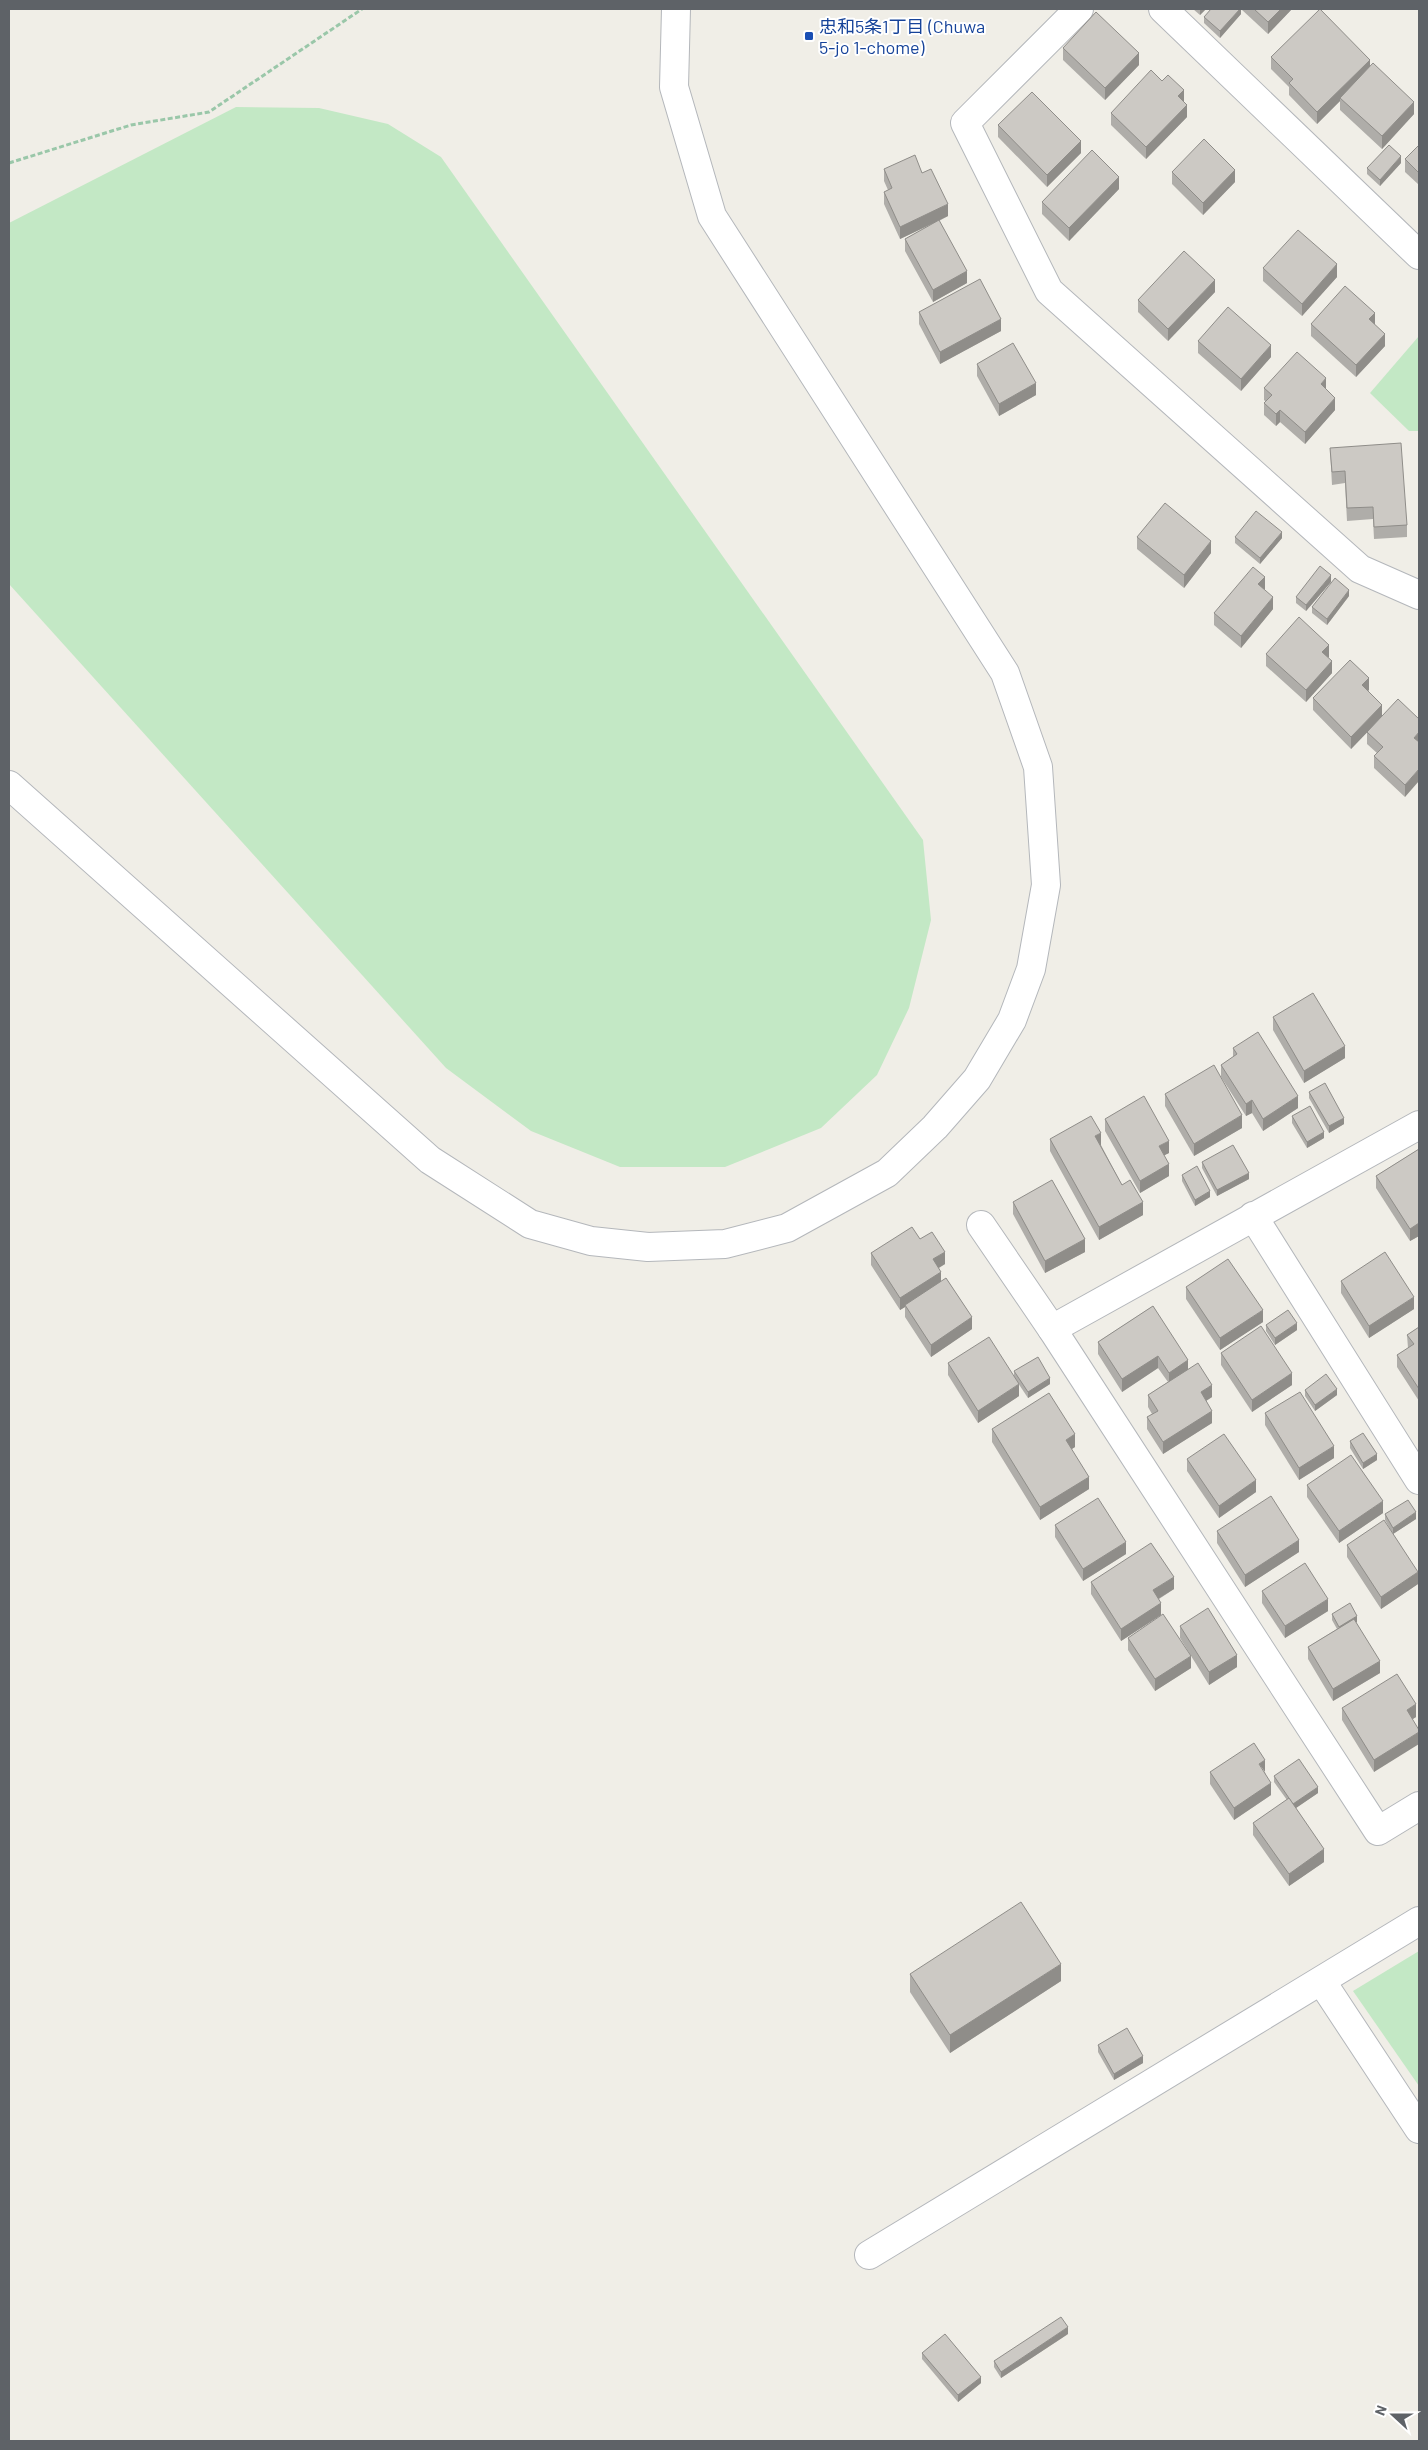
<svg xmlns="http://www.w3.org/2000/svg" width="1428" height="2450" font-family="Barlow,'Noto Sans JP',sans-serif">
	<rect width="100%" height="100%" fill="#f0eee7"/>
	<g fill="#c3e8c5">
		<path d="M236 107 319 108 388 124 441 157 923 840 931 920 909 1008 877 1075 821 1128 725 1167H620L531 1131 446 1068 9 584V223Z"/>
		<path d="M1419 336V431H1409L1370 393Z"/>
		<path d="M1419 1951V2086L1353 1991Z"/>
	</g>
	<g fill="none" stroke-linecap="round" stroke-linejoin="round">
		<defs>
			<g id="minor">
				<path d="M1079 9 965 123 1049 291 1360 569 1419 595"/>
				<path d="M1163 9 1419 255"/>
				<path d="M9 785 430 1160 530 1224 591 1241 648 1247 725 1244 787 1228 887 1173 935 1127 977 1079 1012 1020 1031 969 1046 885 1038 767 1005 673 712 216 674 87 676 9"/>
				<path d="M1253 1216 1419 1480"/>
				<path d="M981 1225 1052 1329 1378 1831 1419 1806"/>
				<path d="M1052 1329 1419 1125"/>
				<path d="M1322 1982 1419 2129"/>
				<path d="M869 2255 1419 1921"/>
			</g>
		</defs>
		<use href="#minor" stroke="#b4b7bb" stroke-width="30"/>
		<path stroke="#9ac7a9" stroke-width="3" stroke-dasharray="5 2.5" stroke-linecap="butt" d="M9 163 131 125 209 112 362 9"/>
		<use href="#minor" stroke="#fff" stroke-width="28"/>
	</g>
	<g fill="#afada9">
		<path d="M1193 9H1206L1200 15Z"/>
		<path d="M1241 9H1292L1268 34Z"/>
		<path d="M1241 9V14L1220 38 1204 23V17Z"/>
		<path d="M1063 48 1139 65 1105 100 1063 60Z"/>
		<path d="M1271 57 1370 66 1414 114 1382 149 1340 110V101L1317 124 1289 95V87L1271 69Z"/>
		<path d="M1184 102 1187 117 1146 159 1111 125V113Z"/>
		<path d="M998 125 1081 153 1047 187 998 137Z"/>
		<path d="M1419 145V185L1405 172V159Z"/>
		<path d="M1401 163 1380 186 1367 174V168Z"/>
		<path d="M884 169 922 173 948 216 939 221 967 283 933 302 905 251V239L934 223 900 239 884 204V192L888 190 884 181Z"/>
		<path d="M1172 172 1235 182 1203 215 1172 184Z"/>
		<path d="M1119 189 1069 241 1042 214V202Z"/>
		<path d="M1263 268 1337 277 1302 316 1263 281Z"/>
		<path d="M1215 292 1168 341 1138 312V300Z"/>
		<path d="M919 312 1001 331 940 364 919 324Z"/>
		<path d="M1311 324 1375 325 1385 346 1356 377 1311 336Z"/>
		<path d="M1198 341 1271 357 1241 391 1198 353Z"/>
		<path d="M977 364 1036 395 999 416 977 376Z"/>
		<path d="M1264 388 1326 390 1335 410 1305 444 1280 422 1276 426 1264 415V403L1266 402 1264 400Z"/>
		<path d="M1330 448 1407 525V537L1374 539 1373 519 1347 521 1345 483 1332 485Z"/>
		<path d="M1137 537 1211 553 1184 588 1137 549Z"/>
		<path d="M1235 537 1282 538 1260 564 1235 543Z"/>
		<path d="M1331 582 1306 611 1296 603V597Z"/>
		<path d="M1264 589 1273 609 1241 648 1214 625V613Z"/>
		<path d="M1349 596 1327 625 1312 613V607Z"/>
		<path d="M1266 654 1329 657H1328L1332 673 1306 702 1266 666Z"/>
		<path d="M1369 690 1368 691 1382 716 1419 719 1405 797 1374 768V756L1377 753 1367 744V732L1369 730 1351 749 1313 710V698Z"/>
		<path d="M1273 1017 1345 1058 1304 1083 1273 1030Z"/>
		<path d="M1233 1048 1298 1108 1263 1131 1252 1113 1246 1116 1221 1077V1065L1233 1057Z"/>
		<path d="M1309 1092 1344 1124 1329 1133 1309 1098Z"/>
		<path d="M1165 1094 1242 1128 1194 1156 1165 1106Z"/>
		<path d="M1292 1116 1324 1138 1307 1148 1292 1123Z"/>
		<path d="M1105 1119 1169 1153 1164 1155 1169 1176 1140 1193 1105 1131Z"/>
		<path d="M1050 1139 1101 1145 1122 1185 1143 1215 1099 1240 1050 1151Z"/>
		<path d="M1419 1149V1236L1410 1241 1376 1188V1176Z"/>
		<path d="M1202 1162 1249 1179 1217 1196 1202 1168Z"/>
		<path d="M1182 1175 1210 1197 1195 1206 1182 1181Z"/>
		<path d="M1013 1202 1085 1252 1045 1273 1013 1214Z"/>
		<path d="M920 1239 945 1264 939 1268 941 1281 972 1329 931 1357 905 1317V1307L900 1310 871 1265V1253Z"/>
		<path d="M1341 1281 1414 1309 1369 1338 1341 1293Z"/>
		<path d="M1186 1287 1263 1322 1220 1350 1186 1299Z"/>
		<path d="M1153 1306 1188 1369 1212 1397 1206 1401 1212 1423 1163 1454 1147 1429V1417L1152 1414 1148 1407V1395L1168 1382 1158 1368 1122 1392 1098 1354V1342Z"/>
		<path d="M1266 1325 1297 1330 1275 1345 1266 1331Z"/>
		<path d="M1419 1327V1401L1397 1367V1355L1408 1348 1407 1335Z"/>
		<path d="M1221 1353 1292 1385 1252 1412 1221 1365Z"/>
		<path d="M948 1363 1019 1396 978 1423 948 1375Z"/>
		<path d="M1014 1371 1050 1384 1028 1398 1014 1377Z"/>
		<path d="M1305 1390 1337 1395 1315 1411 1305 1396Z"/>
		<path d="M1265 1413 1334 1458 1299 1480 1265 1425Z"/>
		<path d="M992 1429 1075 1447 1071 1449 1089 1489 1040 1520 992 1442Z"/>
		<path d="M1350 1441 1377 1460 1363 1469 1350 1448Z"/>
		<path d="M1187 1459 1256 1492 1219 1518 1187 1471Z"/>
		<path d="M1307 1485 1383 1513 1339 1543 1307 1497Z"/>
		<path d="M1385 1514 1416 1519 1393 1534 1418 1584 1381 1609 1347 1557V1545L1393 1534 1385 1520Z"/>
		<path d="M1055 1525 1126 1554 1083 1581 1055 1537Z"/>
		<path d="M1217 1531 1299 1552 1245 1587 1217 1543Z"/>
		<path d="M1091 1582 1174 1589 1159 1599 1161 1615 1121 1641 1091 1594Z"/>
		<path d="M1262 1591 1328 1611 1285 1638 1262 1603Z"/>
		<path d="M1332 1614 1357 1622H1356L1380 1673 1333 1701 1308 1659V1647L1337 1629 1332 1620Z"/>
		<path d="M1180 1626 1237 1667 1209 1685 1180 1638Z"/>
		<path d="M1128 1638 1191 1668 1155 1691 1128 1650Z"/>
		<path d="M1342 1708 1416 1717 1412 1719 1374 1772 1342 1720Z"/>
		<path d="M1210 1772H1265L1271 1795 1234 1820 1210 1784Z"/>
		<path d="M1274 1776 1318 1793 1296 1808 1324 1862 1289 1886 1253 1835V1823L1287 1800 1274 1782Z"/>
		<path d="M910 1974 1061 1981 950 2053 910 1992Z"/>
		<path d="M1098 2045 1143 2063 1114 2080 1098 2052Z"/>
		<path d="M1068 2334 1001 2378 994 2367V2361Z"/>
		<path d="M922 2353 981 2383 958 2402 922 2359Z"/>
	</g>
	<g fill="#8f8d89">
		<path d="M1200 9H1206L1200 15Z"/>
		<path d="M1240 9H1241V14L1220 38V31Z"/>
		<path d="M1281 9H1292L1268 34V22Z"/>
		<path d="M1139 53V65L1105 100V88Z"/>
		<path d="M1370 60V72L1340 98V101L1317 124V112Z"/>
		<path d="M1184 90V103L1178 96Z"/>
		<path d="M1414 102V114L1382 149V136Z"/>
		<path d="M1187 105V117L1146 159V147Z"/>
		<path d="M1081 141V153L1047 187V175Z"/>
		<path d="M1401 156V163L1380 186V180Z"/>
		<path d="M1235 170V182L1203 215V203Z"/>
		<path d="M1119 177V189L1069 241V228Z"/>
		<path d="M948 204V216L900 239V227Z"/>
		<path d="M1337 264V277L1302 316V304Z"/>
		<path d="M967 271V283L933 302V290Z"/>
		<path d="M1215 280V292L1168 341V329Z"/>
		<path d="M1375 313V325L1369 319Z"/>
		<path d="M1001 319V331L940 364V352Z"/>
		<path d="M1385 334V346L1356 377V365Z"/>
		<path d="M1271 345V357L1241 391V379Z"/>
		<path d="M1326 378V390L1321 384Z"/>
		<path d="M1036 383V395L999 416V404Z"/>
		<path d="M1335 398V410L1305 444V432Z"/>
		<path d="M1280 410V422L1276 426V414Z"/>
		<path d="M1282 532V538L1260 564V558Z"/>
		<path d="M1211 541V553L1184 588V575Z"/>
		<path d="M1331 575V582L1306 611V605Z"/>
		<path d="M1265 577V589L1258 596V584Z"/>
		<path d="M1349 590V596L1327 625V619Z"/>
		<path d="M1273 597V609L1241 648V636Z"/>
		<path d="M1329 645V657L1322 664V652Z"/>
		<path d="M1332 661V673L1306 702V690Z"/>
		<path d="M1369 678V690L1362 697V685Z"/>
		<path d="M1382 705V717L1351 749V737Z"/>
		<path d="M1419 732V744L1414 738Z"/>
		<path d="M1419 769V781L1405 797V785Z"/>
		<path d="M1345 1046V1058L1304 1083V1071Z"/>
		<path d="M1298 1096V1108L1263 1131V1119Z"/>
		<path d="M1252 1100V1113L1246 1116V1104Z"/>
		<path d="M1242 1115V1128L1194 1156V1144Z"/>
		<path d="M1344 1118V1124L1329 1133V1126Z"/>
		<path d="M1324 1132V1138L1307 1148V1142Z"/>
		<path d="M1101 1133V1145L1095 1148V1136Z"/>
		<path d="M1169 1141V1153L1159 1158V1146Z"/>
		<path d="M1169 1164V1176L1140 1193V1181Z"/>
		<path d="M1249 1173V1179L1217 1196V1190Z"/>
		<path d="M1210 1191V1197L1195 1206V1200Z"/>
		<path d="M1143 1202V1215L1099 1240V1227Z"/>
		<path d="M1419 1223V1236L1410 1241V1229Z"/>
		<path d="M1085 1239V1252L1045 1273V1261Z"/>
		<path d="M945 1252V1264L933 1271V1259Z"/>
		<path d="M941 1272V1284L905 1305V1307L900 1310V1298Z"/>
		<path d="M1414 1297V1309L1369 1338V1326Z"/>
		<path d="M1263 1310V1322L1220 1350V1338Z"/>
		<path d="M972 1317V1329L931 1357V1345Z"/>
		<path d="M1297 1323V1330L1275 1345V1338Z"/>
		<path d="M1158 1356V1368L1122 1392V1379Z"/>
		<path d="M1188 1360V1372L1169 1385V1373Z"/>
		<path d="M1292 1373V1385L1252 1412V1400Z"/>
		<path d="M1050 1378V1384L1028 1398V1392Z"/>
		<path d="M1019 1384V1396L978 1423V1411Z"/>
		<path d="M1212 1385V1397L1201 1404V1392Z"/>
		<path d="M1337 1389V1395L1315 1411V1405Z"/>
		<path d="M1212 1411V1423L1163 1454V1442Z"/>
		<path d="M1075 1434V1447L1066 1453V1440Z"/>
		<path d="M1334 1446V1458L1299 1480V1468Z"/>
		<path d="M1377 1454V1460L1363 1469V1463Z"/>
		<path d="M1089 1477V1489L1040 1520V1507Z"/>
		<path d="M1256 1480V1492L1219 1518V1506Z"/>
		<path d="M1383 1501V1513L1339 1543V1531Z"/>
		<path d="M1416 1512V1519L1393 1534V1528Z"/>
		<path d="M1299 1540V1552L1245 1587V1575Z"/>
		<path d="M1126 1542V1554L1083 1581V1569Z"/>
		<path d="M1418 1572V1584L1381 1609V1597Z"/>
		<path d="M1174 1577V1589L1153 1602V1590Z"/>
		<path d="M1328 1599V1611L1285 1638V1626Z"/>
		<path d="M1161 1603V1615L1121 1641V1629Z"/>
		<path d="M1357 1616V1622L1339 1633V1627Z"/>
		<path d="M1237 1655V1667L1209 1685V1672Z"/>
		<path d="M1191 1656V1668L1155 1691V1679Z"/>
		<path d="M1380 1661V1673L1333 1701V1689Z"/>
		<path d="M1416 1704V1717L1407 1723V1710Z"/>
		<path d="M1419 1732V1744L1374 1772V1760Z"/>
		<path d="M1265 1760V1772L1259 1764Z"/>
		<path d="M1271 1783V1795L1234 1820V1808Z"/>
		<path d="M1318 1787V1793L1293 1810V1804Z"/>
		<path d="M1324 1849V1862L1289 1886V1874Z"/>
		<path d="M1061 1964V1981L950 2053V2035Z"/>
		<path d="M1143 2056V2063L1114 2080V2074Z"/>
		<path d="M1068 2327V2334L1001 2378V2372Z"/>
		<path d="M981 2377V2383L958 2402V2395Z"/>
	</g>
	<g fill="#ccc9c4" stroke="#8f8d89">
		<path d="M1211 9H1240L1220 31 1204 17Z"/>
		<path d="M1254 9H1281L1268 22Z"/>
		<path d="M1320 9 1370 60 1317 112 1289 83 1293 79 1271 57Z"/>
		<path d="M1096 12 1139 53 1105 88 1063 48Z"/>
		<path d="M1373 63 1414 102 1382 136 1340 98Z"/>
		<path d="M1151 70 1162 81 1168 75 1184 90 1178 96 1187 105 1146 147 1111 113Z"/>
		<path d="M1032 92 1081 141 1047 175 998 125Z"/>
		<path d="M1204 139 1235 170 1203 203 1172 172Z"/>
		<path d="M1389 145 1401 156 1380 180 1367 168Z"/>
		<path d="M1419 145V173L1405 159Z"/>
		<path d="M1092 150 1119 177 1069 228 1042 202Z"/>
		<path d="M915 155 922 173 931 169 948 204 900 227 884 192 892 188 884 169Z"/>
		<path d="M939 220 967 271 933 290 905 239Z"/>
		<path d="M1298 230 1337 264 1302 304 1263 268Z"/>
		<path d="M1184 251 1215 280 1168 329 1138 300Z"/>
		<path d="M980 279 1001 319 940 352 919 312Z"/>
		<path d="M1345 286 1375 313 1369 319 1385 334 1356 365 1311 324Z"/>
		<path d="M1228 307 1271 345 1241 379 1198 341Z"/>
		<path d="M1013 343 1036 383 999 404 977 364Z"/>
		<path d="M1297 352 1326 378 1321 384 1335 398 1305 432 1280 410 1276 414 1264 403 1272 395 1264 388Z"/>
		<path d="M1401 443 1407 525 1374 527 1373 507 1347 508 1345 471 1332 472 1330 448Z"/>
		<path d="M1165 503 1211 541 1184 575 1137 537Z"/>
		<path d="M1256 511 1282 532 1260 558 1235 537Z"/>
		<path d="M1320 566 1331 575 1306 605 1296 597Z"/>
		<path d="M1253 567 1265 577 1258 584 1273 597 1241 636 1214 613Z"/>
		<path d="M1335 578 1349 590 1327 619 1312 607Z"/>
		<path d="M1299 617 1329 645 1322 652 1332 661 1306 690 1266 654Z"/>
		<path d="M1350 660 1369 678 1362 685 1382 705 1351 737 1313 698Z"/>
		<path d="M1398 699 1419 719V732L1414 738 1419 742V769L1405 785 1374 756 1383 747 1367 732Z"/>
		<path d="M1313 993 1345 1046 1304 1071 1273 1017Z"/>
		<path d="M1258 1032 1298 1096 1263 1119 1252 1100 1246 1104 1221 1065 1237 1054 1233 1048Z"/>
		<path d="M1214 1065 1242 1115 1194 1144 1165 1094Z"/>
		<path d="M1325 1083 1344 1118 1329 1126 1309 1092Z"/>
		<path d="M1144 1096 1169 1141 1159 1146 1169 1164 1140 1181 1105 1119Z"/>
		<path d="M1310 1106 1324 1132 1307 1142 1292 1116Z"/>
		<path d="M1091 1116 1101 1133 1095 1136 1122 1185 1130 1180 1143 1202 1099 1227 1050 1139Z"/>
		<path d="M1233 1145 1249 1173 1217 1190 1202 1162Z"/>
		<path d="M1419 1149V1223L1410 1229 1376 1176Z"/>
		<path d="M1197 1166 1210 1191 1195 1200 1182 1175Z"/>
		<path d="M1052 1180 1085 1239 1045 1261 1013 1202Z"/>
		<path d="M912 1227 920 1239 932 1232 945 1252 933 1259 941 1272 900 1298 871 1253Z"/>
		<path d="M1385 1252 1414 1297 1369 1326 1341 1281Z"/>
		<path d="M1228 1259 1263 1310 1220 1338 1186 1287Z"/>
		<path d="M946 1278 972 1317 931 1345 905 1305Z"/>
		<path d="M1153 1306 1188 1360 1169 1373 1158 1356 1122 1379 1098 1342Z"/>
		<path d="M1288 1310 1297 1323 1275 1338 1266 1325Z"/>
		<path d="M1261 1326 1292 1373 1252 1400 1221 1353Z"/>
		<path d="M1419 1327V1389L1397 1355 1414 1344 1407 1335Z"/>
		<path d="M989 1337 1019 1384 978 1411 948 1363Z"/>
		<path d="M1038 1357 1050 1378 1028 1392 1014 1371Z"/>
		<path d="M1198 1363 1212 1385 1201 1392 1212 1411 1163 1442 1147 1417 1158 1411 1148 1395Z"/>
		<path d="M1326 1374 1337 1389 1315 1405 1305 1390Z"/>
		<path d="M1300 1392 1334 1446 1299 1468 1265 1413Z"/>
		<path d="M1049 1393 1075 1434 1066 1440 1089 1477 1040 1507 992 1429Z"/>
		<path d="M1363 1433 1377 1454 1363 1463 1350 1441Z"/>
		<path d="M1224 1434 1256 1480 1219 1506 1187 1459Z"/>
		<path d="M1351 1455 1383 1501 1339 1531 1307 1485Z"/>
		<path d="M1271 1496 1299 1540 1245 1575 1217 1531Z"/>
		<path d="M1098 1498 1126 1542 1083 1569 1055 1525Z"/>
		<path d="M1408 1500 1416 1512 1393 1528 1385 1514Z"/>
		<path d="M1384 1520 1418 1572 1381 1597 1347 1545Z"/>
		<path d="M1151 1543 1174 1577 1153 1590 1161 1603 1121 1629 1091 1582Z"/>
		<path d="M1305 1563 1328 1599 1285 1626 1262 1591Z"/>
		<path d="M1350 1603 1357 1616 1339 1627 1332 1614Z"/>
		<path d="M1208 1608 1237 1655 1209 1672 1180 1626Z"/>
		<path d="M1163 1614 1191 1656 1155 1679 1128 1638Z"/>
		<path d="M1354 1619 1380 1661 1333 1689 1308 1647Z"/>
		<path d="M1397 1674 1416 1704 1407 1710 1419 1730V1732L1374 1760 1342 1708Z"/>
		<path d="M1254 1743 1265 1760 1259 1764 1271 1783 1234 1808 1210 1772Z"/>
		<path d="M1299 1759 1318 1787 1293 1804 1274 1776Z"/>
		<path d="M1289 1798 1324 1849 1289 1874 1253 1823Z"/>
		<path d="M1021 1902 1061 1964 950 2035 910 1974Z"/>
		<path d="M1127 2028 1143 2056 1114 2074 1098 2045Z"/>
		<path d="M1061 2317 1068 2327 1001 2372 994 2361Z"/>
		<path d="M945 2334 981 2377 958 2395 922 2353Z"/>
	</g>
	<rect fill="#1a4fb4" stroke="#fff" stroke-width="2" x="804" y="31" width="10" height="10" rx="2.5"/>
	<g text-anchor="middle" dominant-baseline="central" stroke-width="4" stroke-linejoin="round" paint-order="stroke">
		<g font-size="18" fill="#164399" stroke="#fff" text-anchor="start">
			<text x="819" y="26">忠和5条1丁目 (Chuwa<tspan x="819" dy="21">5-jo 1-chome)</tspan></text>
		</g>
	</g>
	<rect width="1428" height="2450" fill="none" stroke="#5e6267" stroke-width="20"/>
	<g transform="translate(1393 2415) rotate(291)" stroke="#ffffff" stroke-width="4" paint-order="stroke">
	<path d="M0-4L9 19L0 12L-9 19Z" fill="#5e6267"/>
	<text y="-8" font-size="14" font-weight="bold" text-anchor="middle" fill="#5e6267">N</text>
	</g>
</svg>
